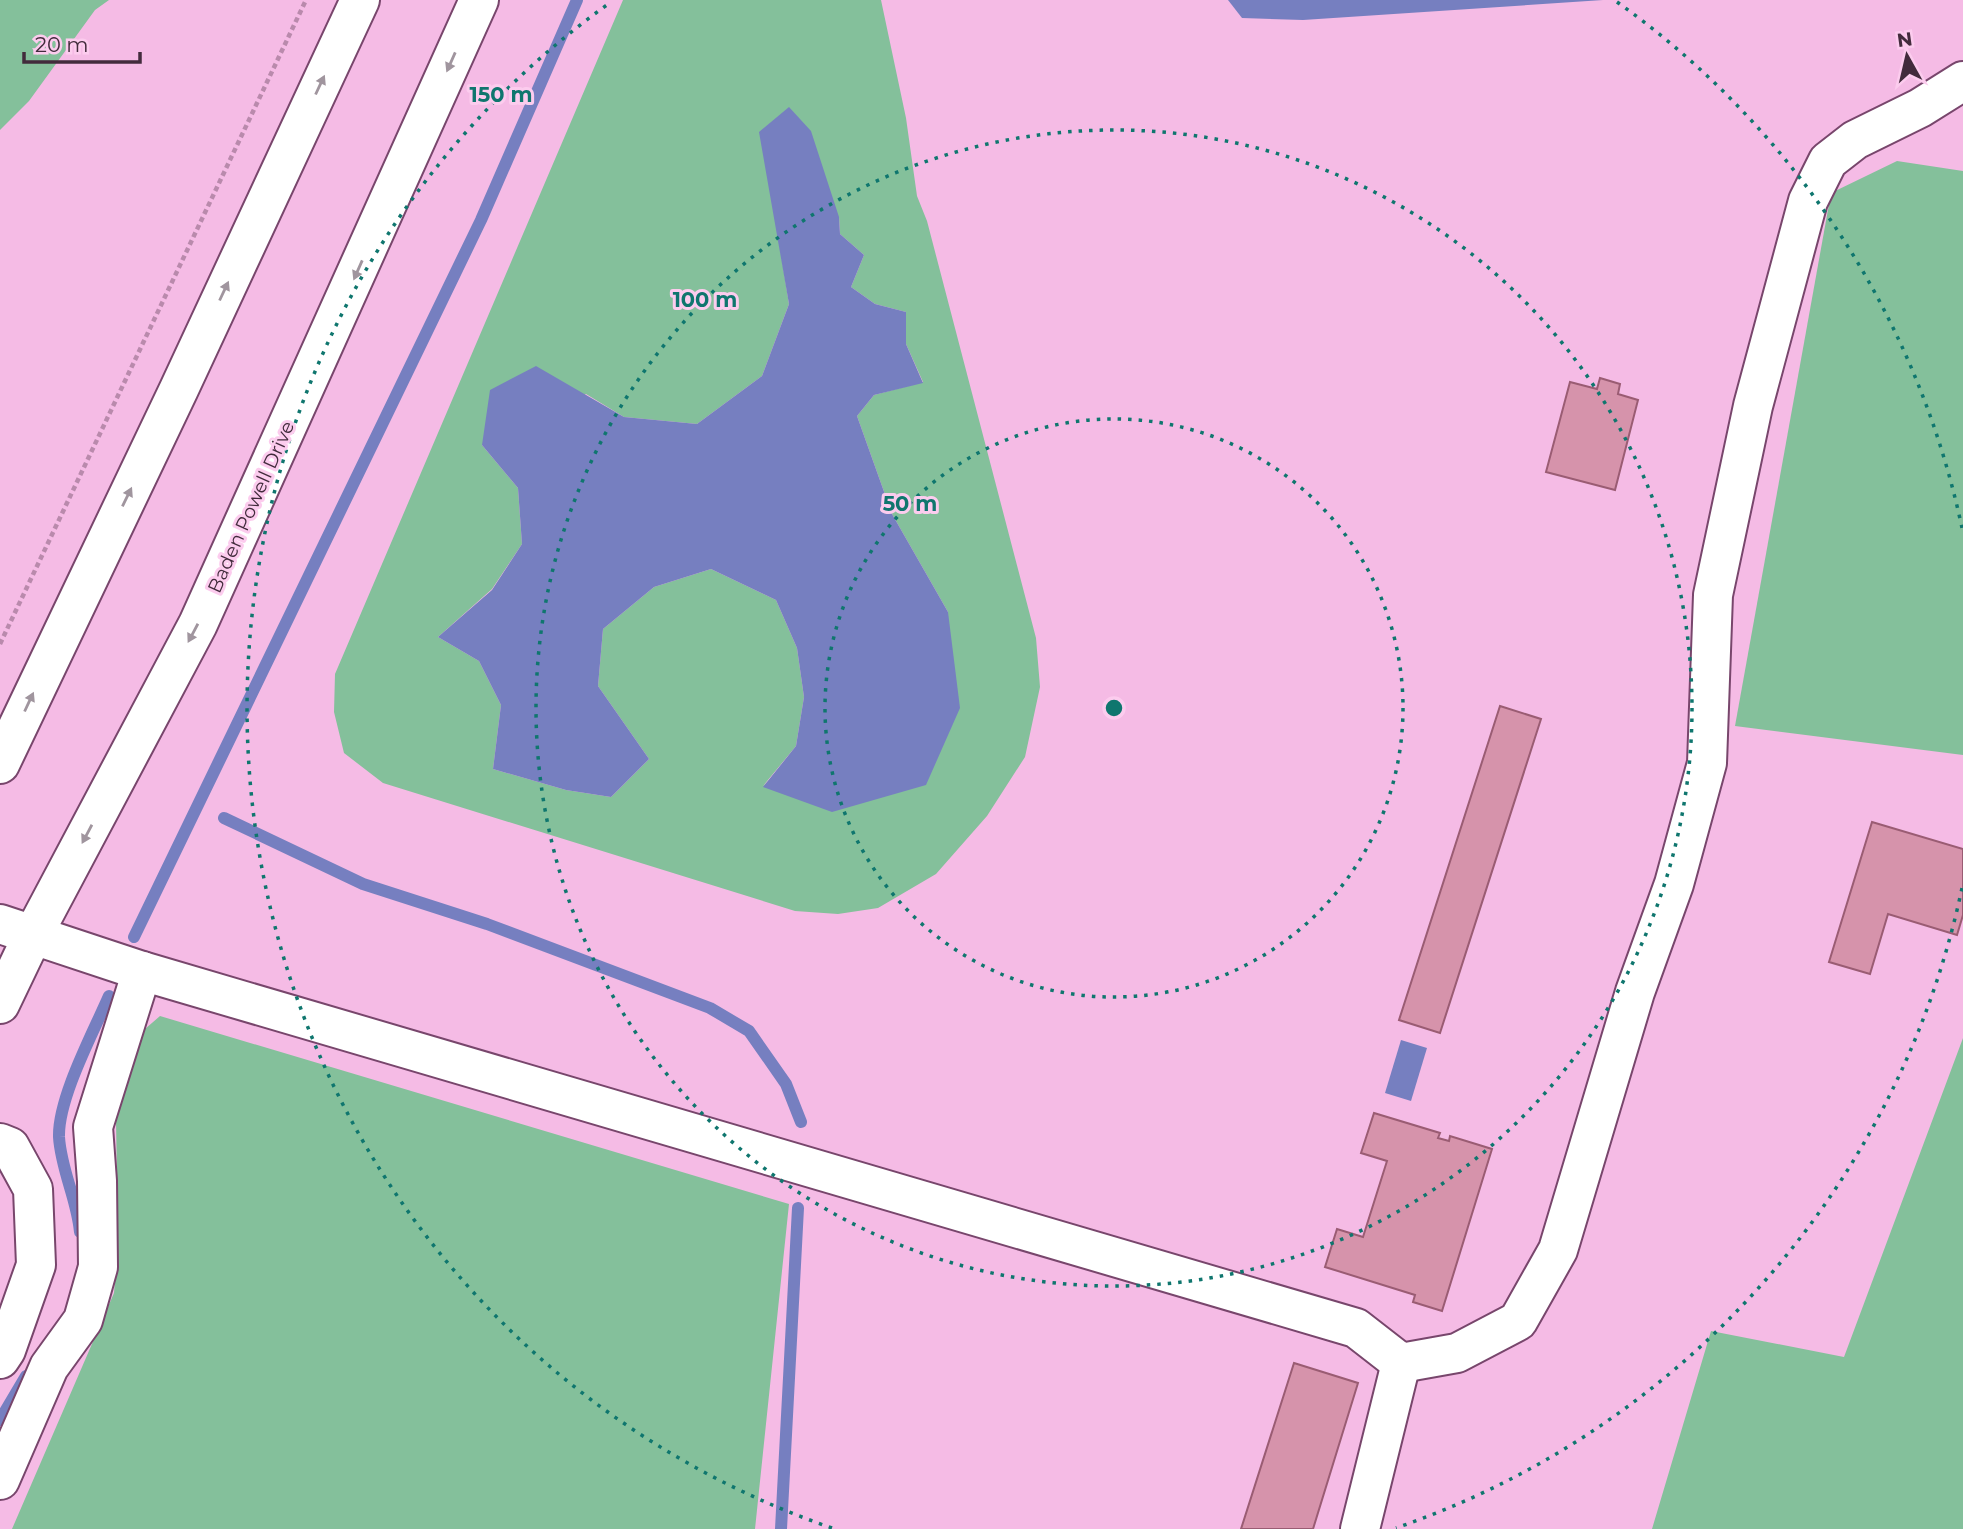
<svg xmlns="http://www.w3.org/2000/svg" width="1963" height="1529" font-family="Montserrat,sans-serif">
	<rect width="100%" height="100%" fill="#f5bbe5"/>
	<g fill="#84c09b" fill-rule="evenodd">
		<path d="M0 0H109L95 10 29 101 0 130Z"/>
		<path d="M623 0H881L906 118 917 196 927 221 1036 638 1040 687 1025 757 987 816 936 874 878 908 838 914 795 911 383 783 344 753 334 712 335 674ZM839 217 840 234 864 255 851 287 875 304 906 312V344L923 382 874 395 857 416 892 514 948 612 763 786 796 746 804 697 797 648 776 600 711 569 654 587 603 629 598 686 649 759 611 797 566 790 493 769 501 705 479 661 438 637 492 589 522 544 518 488 482 445 586 394 624 417 697 424 762 376 789 304 776 223Z"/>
		<path d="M1897 161 1963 171V755L1735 726 1831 193Z"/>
		<path d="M160 1016 789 1204 755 1529H12L114 1293 118 1243 116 1120 145 1029Z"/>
		<path d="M1963 1038V1529H1652L1711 1331 1844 1357Z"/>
	</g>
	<g fill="#767fc0">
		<path d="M1228 0H1603L1303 20 1242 18Z"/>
		<path d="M789 107 811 131 839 217 840 234 864 255 851 287 875 304 906 312V344L923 383 874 395 857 416 892 514 948 612 960 708 926 785 832 812 763 787 796 746 804 697 797 648 776 600 711 569 654 587 603 629 598 686 649 759 611 797 566 790 493 769 501 705 479 661 438 637 492 590 522 544 518 488 482 445 490 390 536 366 624 417 697 424 762 376 789 304 759 132Z"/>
		<path d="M1401 1040 1427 1048 1411 1101 1385 1093Z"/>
	</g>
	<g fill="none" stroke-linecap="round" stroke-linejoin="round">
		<g stroke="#767fc0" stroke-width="12">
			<path d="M224 818 363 884 487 924 710 1008 749 1031 786 1084 801 1122"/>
			<path d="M134 937 481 220 577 0"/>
			<path d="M80 1232C77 1199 61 1170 59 1137 58 1098 93 1033 109 996"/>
			<path d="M0 1420 26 1376"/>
			<path d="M781 1529 798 1208"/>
		</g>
	</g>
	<g fill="#d693ab" stroke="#9a5c73" stroke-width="2">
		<path d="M1600 378 1620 384 1618 394 1638 400 1615 490 1546 472 1570 382 1597 389Z"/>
		<path d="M1500 706 1541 719 1440 1033 1399 1020Z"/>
		<path d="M1872 822 1963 849V915L1957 935 1888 914 1870 974 1829 962Z"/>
		<path d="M1374 1113 1440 1133 1438 1138 1449 1141 1450 1136 1492 1149 1442 1311 1413 1302 1415 1295 1325 1267 1337 1229 1363 1237 1387 1161 1361 1153Z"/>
		<path d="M1294 1363 1358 1383 1313 1529H1241Z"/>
	</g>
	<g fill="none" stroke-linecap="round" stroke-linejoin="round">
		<defs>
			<g id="minor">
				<path d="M0 924 142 971 1356 1328 1401 1363 1457 1353 1518 1321 1558 1250 1635 992 1674 884 1707 763 1713 595 1753 406 1808 201 1828 161 1855 140 1920 108 1963 81"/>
				<path d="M0 1143 10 1147 33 1189 36 1265 6 1350 0 1359"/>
				<path d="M0 1480 49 1367 83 1320 98 1267 97 1181 93 1127 142 971"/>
				<path d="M1360 1529 1401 1363"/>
			</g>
			<g id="secondary">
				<path d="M0 764 179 389 360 0"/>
				<path d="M0 1004 33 935 198 624 479 0"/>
			</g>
		</defs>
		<use href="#minor" stroke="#78466c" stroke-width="42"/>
		<use href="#secondary" stroke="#78466c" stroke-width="42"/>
		<path stroke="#b98aac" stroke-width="4.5" stroke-dasharray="5 3.5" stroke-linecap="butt" d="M0 644 306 0"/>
		<use href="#minor" stroke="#fff" stroke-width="38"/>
		<use href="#secondary" stroke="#fff" stroke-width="38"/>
	</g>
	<defs><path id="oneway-solid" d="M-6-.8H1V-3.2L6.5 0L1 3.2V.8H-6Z" transform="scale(1.75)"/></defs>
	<g fill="#a0959e">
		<use href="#oneway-solid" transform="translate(451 62) rotate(114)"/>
		<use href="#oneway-solid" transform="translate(320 85) rotate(-65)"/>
		<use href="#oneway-solid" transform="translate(358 270) rotate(114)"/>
		<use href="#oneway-solid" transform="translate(224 291) rotate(-65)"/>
		<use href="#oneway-solid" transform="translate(127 497) rotate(-64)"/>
		<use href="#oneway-solid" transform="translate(193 633) rotate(118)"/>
		<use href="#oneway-solid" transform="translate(29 702) rotate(-65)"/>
		<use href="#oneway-solid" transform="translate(87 834) rotate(118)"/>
	</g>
	<g fill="none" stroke="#0f766e" stroke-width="3.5" stroke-dasharray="3.5 7">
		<circle cx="1114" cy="708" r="289"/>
		<circle cx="1114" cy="708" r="578"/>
		<path d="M1962 888A867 867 0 0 1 1396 1528M832 1528A867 867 0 0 1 611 2M1617 2A867 867 0 0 1 1962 528"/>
	</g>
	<g text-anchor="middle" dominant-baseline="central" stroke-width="6" stroke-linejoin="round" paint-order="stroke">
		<g font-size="19" fill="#422b3c" stroke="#fcccee">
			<text transform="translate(251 507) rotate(-66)">Baden Powell Drive</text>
		</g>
	</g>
	<circle cx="1114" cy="708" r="10" fill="#0f766e" stroke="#fcccee" stroke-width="3.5"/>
	<g font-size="21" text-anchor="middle" font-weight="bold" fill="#0f766e" stroke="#fcccee" stroke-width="6" stroke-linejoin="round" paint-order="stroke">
		<text x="501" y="102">150 m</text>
		<text x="705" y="307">100 m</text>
		<text x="910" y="511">50 m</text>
	</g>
	<g transform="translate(1907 56) rotate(352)" stroke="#fcccee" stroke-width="5" paint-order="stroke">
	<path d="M0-5L12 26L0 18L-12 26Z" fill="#422b3c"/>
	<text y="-10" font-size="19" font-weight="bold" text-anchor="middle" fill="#422b3c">N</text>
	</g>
	<path d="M24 52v10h116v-10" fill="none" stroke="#422b3c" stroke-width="3.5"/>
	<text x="35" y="52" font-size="21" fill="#422b3c" stroke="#fcccee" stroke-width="5" paint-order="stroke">20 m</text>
</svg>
